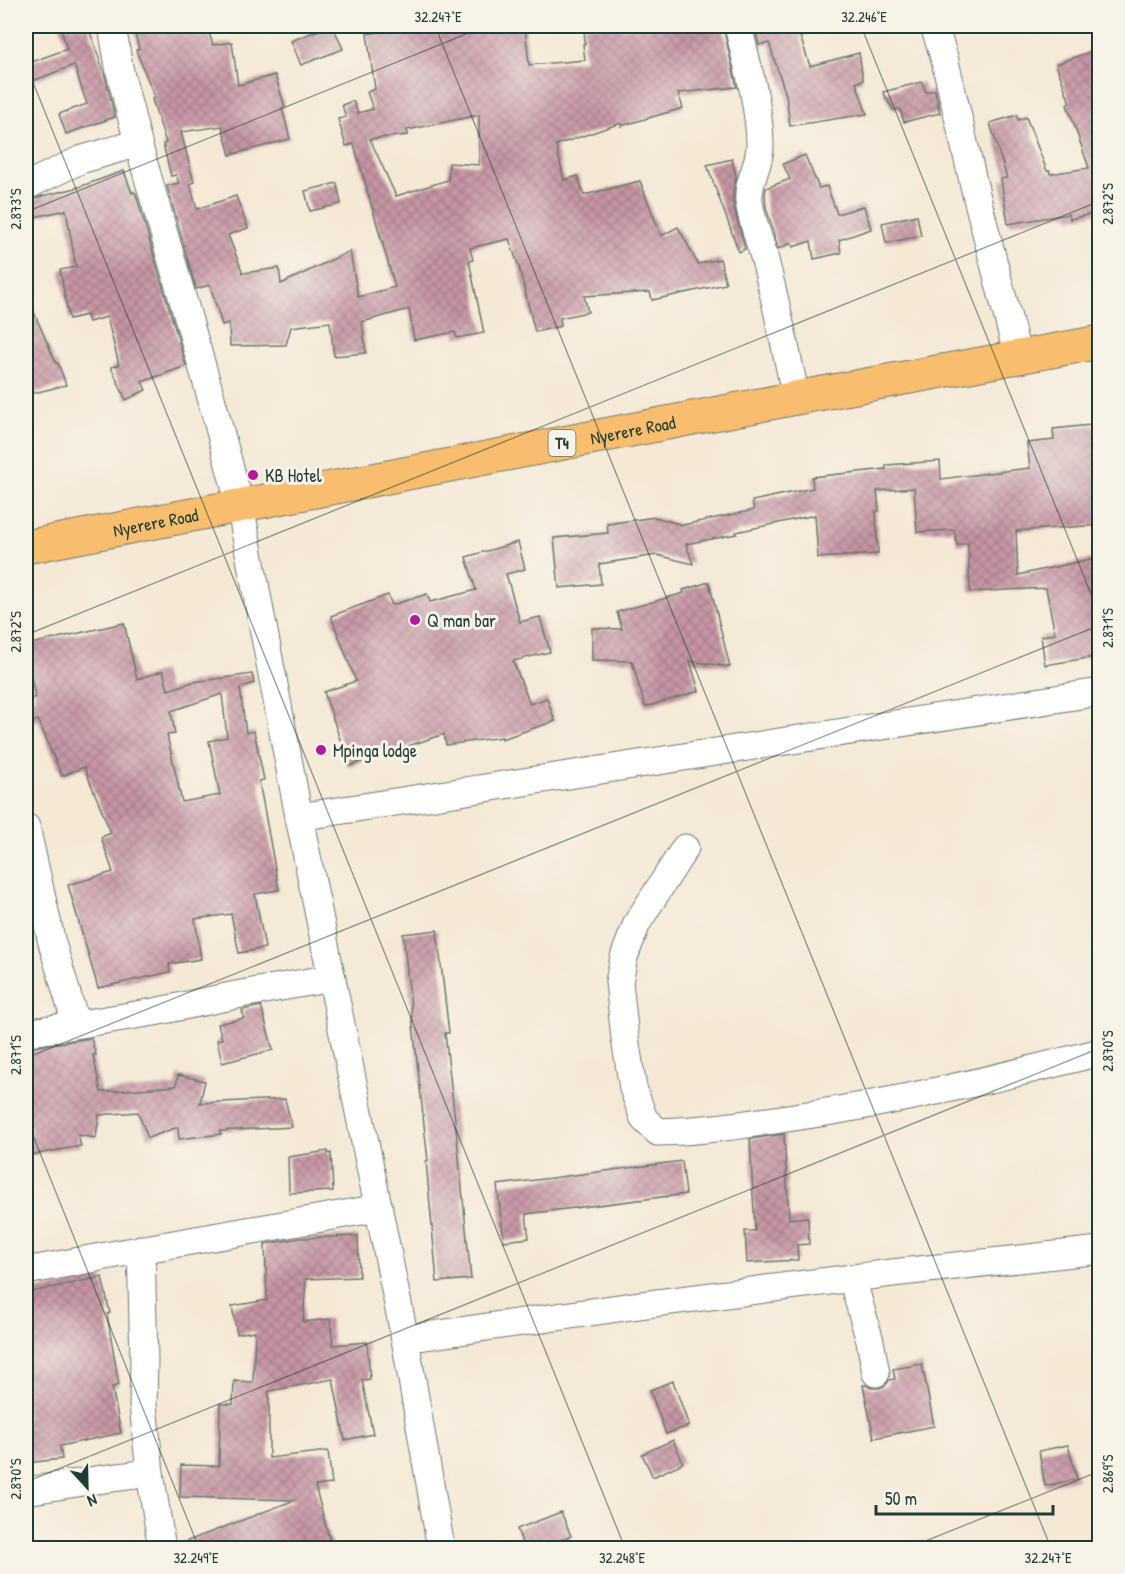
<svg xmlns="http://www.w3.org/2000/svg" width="1125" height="1574" font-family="'Patrick Hand',sans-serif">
	<defs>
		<pattern id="building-cross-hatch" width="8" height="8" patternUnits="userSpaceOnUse" patternTransform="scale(1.5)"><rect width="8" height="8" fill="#c795a4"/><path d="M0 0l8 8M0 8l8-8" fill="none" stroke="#a17b86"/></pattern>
	</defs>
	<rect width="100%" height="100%" fill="#f7f3e8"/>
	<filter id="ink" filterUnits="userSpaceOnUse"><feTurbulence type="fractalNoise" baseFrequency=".0167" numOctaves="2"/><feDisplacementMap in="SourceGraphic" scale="12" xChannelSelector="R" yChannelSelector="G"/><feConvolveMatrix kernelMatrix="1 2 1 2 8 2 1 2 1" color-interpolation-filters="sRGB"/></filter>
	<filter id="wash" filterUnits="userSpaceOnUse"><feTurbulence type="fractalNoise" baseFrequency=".008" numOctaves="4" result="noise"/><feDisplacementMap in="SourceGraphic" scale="24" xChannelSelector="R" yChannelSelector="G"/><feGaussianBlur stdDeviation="1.35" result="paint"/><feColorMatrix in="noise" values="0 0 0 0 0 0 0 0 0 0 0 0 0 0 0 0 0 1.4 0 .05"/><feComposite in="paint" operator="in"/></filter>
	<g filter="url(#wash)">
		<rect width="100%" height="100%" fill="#f5e8d5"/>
		<g id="blocks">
			<g fill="url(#building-cross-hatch)" fill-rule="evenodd">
				<path d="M60 26H88L104 72 115 117 66 134 59 114 87 104 74 65 30 82 26 69V64L67 49Z"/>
				<path d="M133 26H207L213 45 232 42 238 85 275 75 285 107 282 108 290 139 230 155 222 126 181 132 194 182 190 184 197 209 236 196 248 228 228 235 243 273 279 268 281 284 350 251 358 297 395 287 354 144 346 146 338 119 346 117 342 105 353 101 358 113 373 109 367 92 375 89 367 34 418 26H525L529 65 585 60 583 44H585L584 26H618L619 28 648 26H723L737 87 678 93 683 108 621 126V123L556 145 564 180 578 176 584 195 640 181 661 236 678 227 698 264 720 259 726 284 652 300 650 292 584 296 588 312 560 318 561 326 535 332 519 267 509 239 470 248 473 260 469 261 484 333 457 338 455 332 414 340 409 309 362 322 366 353 334 356 330 322 291 327 286 345 230 346 229 323 222 325 210 285 196 289 167 186 179 183 176 175 171 176 163 144 166 143 152 99 155 98 136 50 139 49ZM479 115V165L449 163 448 180 396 196 370 139 408 135 407 130Z"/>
				<path d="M329 26H333L343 49 301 65 291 41Z"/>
				<path d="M754 26H809L810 34 800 36 810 66 859 53 863 80 856 83 867 114 790 126 786 95 769 43 759 45Z"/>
				<path d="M1100 48V212L1070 219 1069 214 1008 224 1001 179 1007 178 990 123 1017 115 1018 120 1026 117 1047 171H1050V174L1089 168 1067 104 1070 103 1056 64Z"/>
				<path d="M922 82 926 92 935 90 940 113 904 122 900 109 893 110 883 92Z"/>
				<path d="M805 155 819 188 827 186 837 214 864 206 871 229 839 240 841 253 814 259 811 241 793 247 791 243 778 249 766 207 765 195 766 188 790 179 783 164Z"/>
				<path d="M732 159 736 177 733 191V203L745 249 739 252 707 165Z"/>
				<path d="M124 171 132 193 134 192 136 194 186 366 142 382 146 390 126 400 111 367 119 365 107 317 89 322 87 315 69 319 60 270 76 267 66 210 26 219V202L42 196 76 188Z"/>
				<path d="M337 183 341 204 310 211 305 191Z"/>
				<path d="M917 215 921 236 886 243 882 223Z"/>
				<path d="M26 294 56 363H58L66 385 26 395Z"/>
				<path d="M1100 424V525L1016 531 1018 575 1100 557V656L1045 665 1041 636 1055 634 1046 588 970 592 968 543 957 545 954 530 917 532 914 488 877 491 879 511H876L878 554 818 558 815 515 736 532 737 534 686 544 693 564 657 555 599 564 601 584 559 588 554 538 608 533 607 524 655 517 683 525 754 510 752 501 813 488 812 477 886 469V465L940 461 941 479 1030 468 1027 443 1054 440 1053 429Z"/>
				<path d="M518 542 525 569 506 574 520 622 540 617 550 652 513 661 530 704 547 698 555 721 502 739V737L446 745 444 734 349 766 324 692 356 681 331 616 388 595 392 605 427 594 430 602 476 590 466 557Z"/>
				<path d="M709 582 730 667 690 661 699 691 645 707 632 661 592 660V628L622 629 617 612 684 593 683 590Z"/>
				<path d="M124 623 137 679 163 671 168 690 193 682 252 674 254 683 240 688 246 733 254 731 264 780 259 781 279 890 255 894 265 948 239 953 231 914 195 919 201 959 169 964 170 972 98 988 68 885 113 872 101 837 111 833 84 767 62 776 38 720 30 723 26 712V701L35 697 26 651V645ZM222 694 227 737 209 741 220 795 182 802 167 735 175 734 171 711Z"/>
				<path d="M437 930 449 1033H445L457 1138 471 1279 437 1282 426 1161H428L403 934Z"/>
				<path d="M261 1006 273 1050 222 1063 217 1040 222 1039 218 1024 244 1018 242 1010Z"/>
				<path d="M91 1038 96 1055H93L101 1092 176 1086 178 1075 205 1081 200 1103 285 1099 292 1127 220 1131 221 1134 179 1139 178 1127 148 1138 138 1112 99 1115 96 1138 78 1135 81 1146 26 1156V1135L31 1134 26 1111V1048Z"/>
				<path d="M784 1134 789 1219 808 1217 809 1244 797 1245 798 1260 747 1263 745 1231H755L750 1139Z"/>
				<path d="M328 1151V1154L331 1153 333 1191 289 1193 288 1157Z"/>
				<path d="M682 1161 686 1194 526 1214 529 1238 504 1241 497 1185Z"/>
				<path d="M358 1236 359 1277 306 1279 303 1322 330 1319 333 1345 367 1342 370 1379 362 1380 373 1434 345 1440 333 1379 269 1391V1458L328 1451 332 1484 315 1486 332 1548H177V1545L295 1500 180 1497 181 1465 219 1466 220 1404H233L234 1381 253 1382 255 1331 237 1334 232 1306 267 1300 265 1244 300 1238Z"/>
				<path d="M102 1277 110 1313 107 1314 119 1385 112 1387 121 1433 60 1446 62 1459 26 1463V1293Z"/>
				<path d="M922 1364 934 1426 874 1438 863 1385H866L871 1388H879L886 1385 889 1380 895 1379 893 1369Z"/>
				<path d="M673 1381 689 1426 666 1434 650 1390Z"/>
				<path d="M673 1440 683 1463 653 1477 642 1454Z"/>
				<path d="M1068 1445 1077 1479 1045 1486 1039 1451Z"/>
				<path d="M561 1512 571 1536 538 1548H524L517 1529Z"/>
			</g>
		</g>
	</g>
	<g filter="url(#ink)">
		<use href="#blocks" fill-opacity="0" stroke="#6a796c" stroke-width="1.5"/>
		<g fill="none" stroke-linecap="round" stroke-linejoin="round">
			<defs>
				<g id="minor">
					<path d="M112 26 120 72 138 143 210 394 240 505 299 817 405 1339 441 1548"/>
					<path d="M738 26C747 64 759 104 760 143 761 164 747 181 749 201 752 224 762 246 767 268 778 311 787 355 796 398"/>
					<path d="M934 26 944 57 976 194 1018 357"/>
					<path d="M26 186 80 160 138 143"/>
					<path d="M299 817 1100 692"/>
					<path d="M26 827 52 943 76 1024"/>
					<path d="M685 848 637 923 624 957 619 982 625 1038 633 1088 644 1119 658 1132C704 1131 749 1124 794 1117 898 1102 999 1078 1100 1052"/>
					<path d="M26 1033 154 1012 241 994 332 978"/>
					<path d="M141 1249 144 1359 143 1405 150 1473 162 1548"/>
					<path d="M26 1271 122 1253 379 1208"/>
					<path d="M852 1278 870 1341 876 1373"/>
					<path d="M405 1339 632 1306 892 1273 1100 1250"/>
					<path d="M26 1491 96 1480 150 1473"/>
				</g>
				<g id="highway">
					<path id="s1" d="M26 547 796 398 1100 342"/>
				</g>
			</defs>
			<use href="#minor" stroke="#6a796c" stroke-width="29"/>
			<use href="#highway" stroke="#6a796c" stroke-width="35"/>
			<use href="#minor" stroke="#fff" stroke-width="27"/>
			<use href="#highway" stroke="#f9be6d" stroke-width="33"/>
		</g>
	</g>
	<path fill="none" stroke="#1f3d34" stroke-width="1.5" stroke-opacity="0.45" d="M435 26 1051 1548M861 26 1100 616M26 65 625 1548M26 212 486 26M26 635 1100 201M26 1058 1100 625M26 1118 199 1548M26 1482 1100 1048M908 1548 1100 1471"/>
	<g fill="#b5179e" stroke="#f7f3e8" stroke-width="2">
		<circle cx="253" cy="475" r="6"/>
		<circle cx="415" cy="620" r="6"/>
		<circle cx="321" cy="750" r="6"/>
	</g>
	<g text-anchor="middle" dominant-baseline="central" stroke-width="6" stroke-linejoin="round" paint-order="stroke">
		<rect fill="#f7f3e8" stroke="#60746a" stroke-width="1.5" x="548.5" y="430" width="27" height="26" rx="4.5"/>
		<g font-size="16" font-weight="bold" fill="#1f3d34">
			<text x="562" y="443">T4</text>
		</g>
		<g font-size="18" fill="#1f3d34" stroke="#f7f3e8">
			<text stroke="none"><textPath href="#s1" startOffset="618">Nyerere Road</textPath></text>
			<text stroke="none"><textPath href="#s1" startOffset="132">Nyerere Road</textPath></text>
		</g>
		<g font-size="18" fill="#1f3d34" stroke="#f7f3e8" text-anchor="start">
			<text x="265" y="475">KB Hotel</text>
			<text x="427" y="620">Q man bar</text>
			<text x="333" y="750">Mpinga lodge</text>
		</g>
	</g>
	<rect width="1125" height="1574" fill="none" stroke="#f7f3e8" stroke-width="66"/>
	<g transform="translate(87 1487) rotate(158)" stroke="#f7f3e8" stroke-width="4.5" paint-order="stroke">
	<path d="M0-4.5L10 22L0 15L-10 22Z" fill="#1f3d34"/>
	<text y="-9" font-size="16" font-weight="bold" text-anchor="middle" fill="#1f3d34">N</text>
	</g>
	<path d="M876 1505v9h177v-9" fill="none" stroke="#1f3d34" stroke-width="3"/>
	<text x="885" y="1505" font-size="18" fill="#1f3d34" stroke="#f7f3e8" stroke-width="4.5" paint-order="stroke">50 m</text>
	<rect x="33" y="33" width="1059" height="1508" fill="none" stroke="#1f3d34" stroke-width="2"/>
	<g font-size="15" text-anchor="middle" fill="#1f3d34">
		<text x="438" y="22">32.247°E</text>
		<text x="864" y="22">32.246°E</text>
		<text transform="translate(1108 204) rotate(-90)" y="5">2.872°S</text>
		<text transform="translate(16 209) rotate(-90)" y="5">2.873°S</text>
		<text transform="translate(1108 628) rotate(-90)" y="5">2.871°S</text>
		<text transform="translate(16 632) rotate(-90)" y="5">2.872°S</text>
		<text transform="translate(1108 1051) rotate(-90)" y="5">2.870°S</text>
		<text transform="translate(16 1055) rotate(-90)" y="5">2.871°S</text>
		<text transform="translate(1108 1474) rotate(-90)" y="5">2.869°S</text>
		<text transform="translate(16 1479) rotate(-90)" y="5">2.870°S</text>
		<text x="196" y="1563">32.249°E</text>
		<text x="622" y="1563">32.248°E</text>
		<text x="1048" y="1563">32.247°E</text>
	</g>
</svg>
